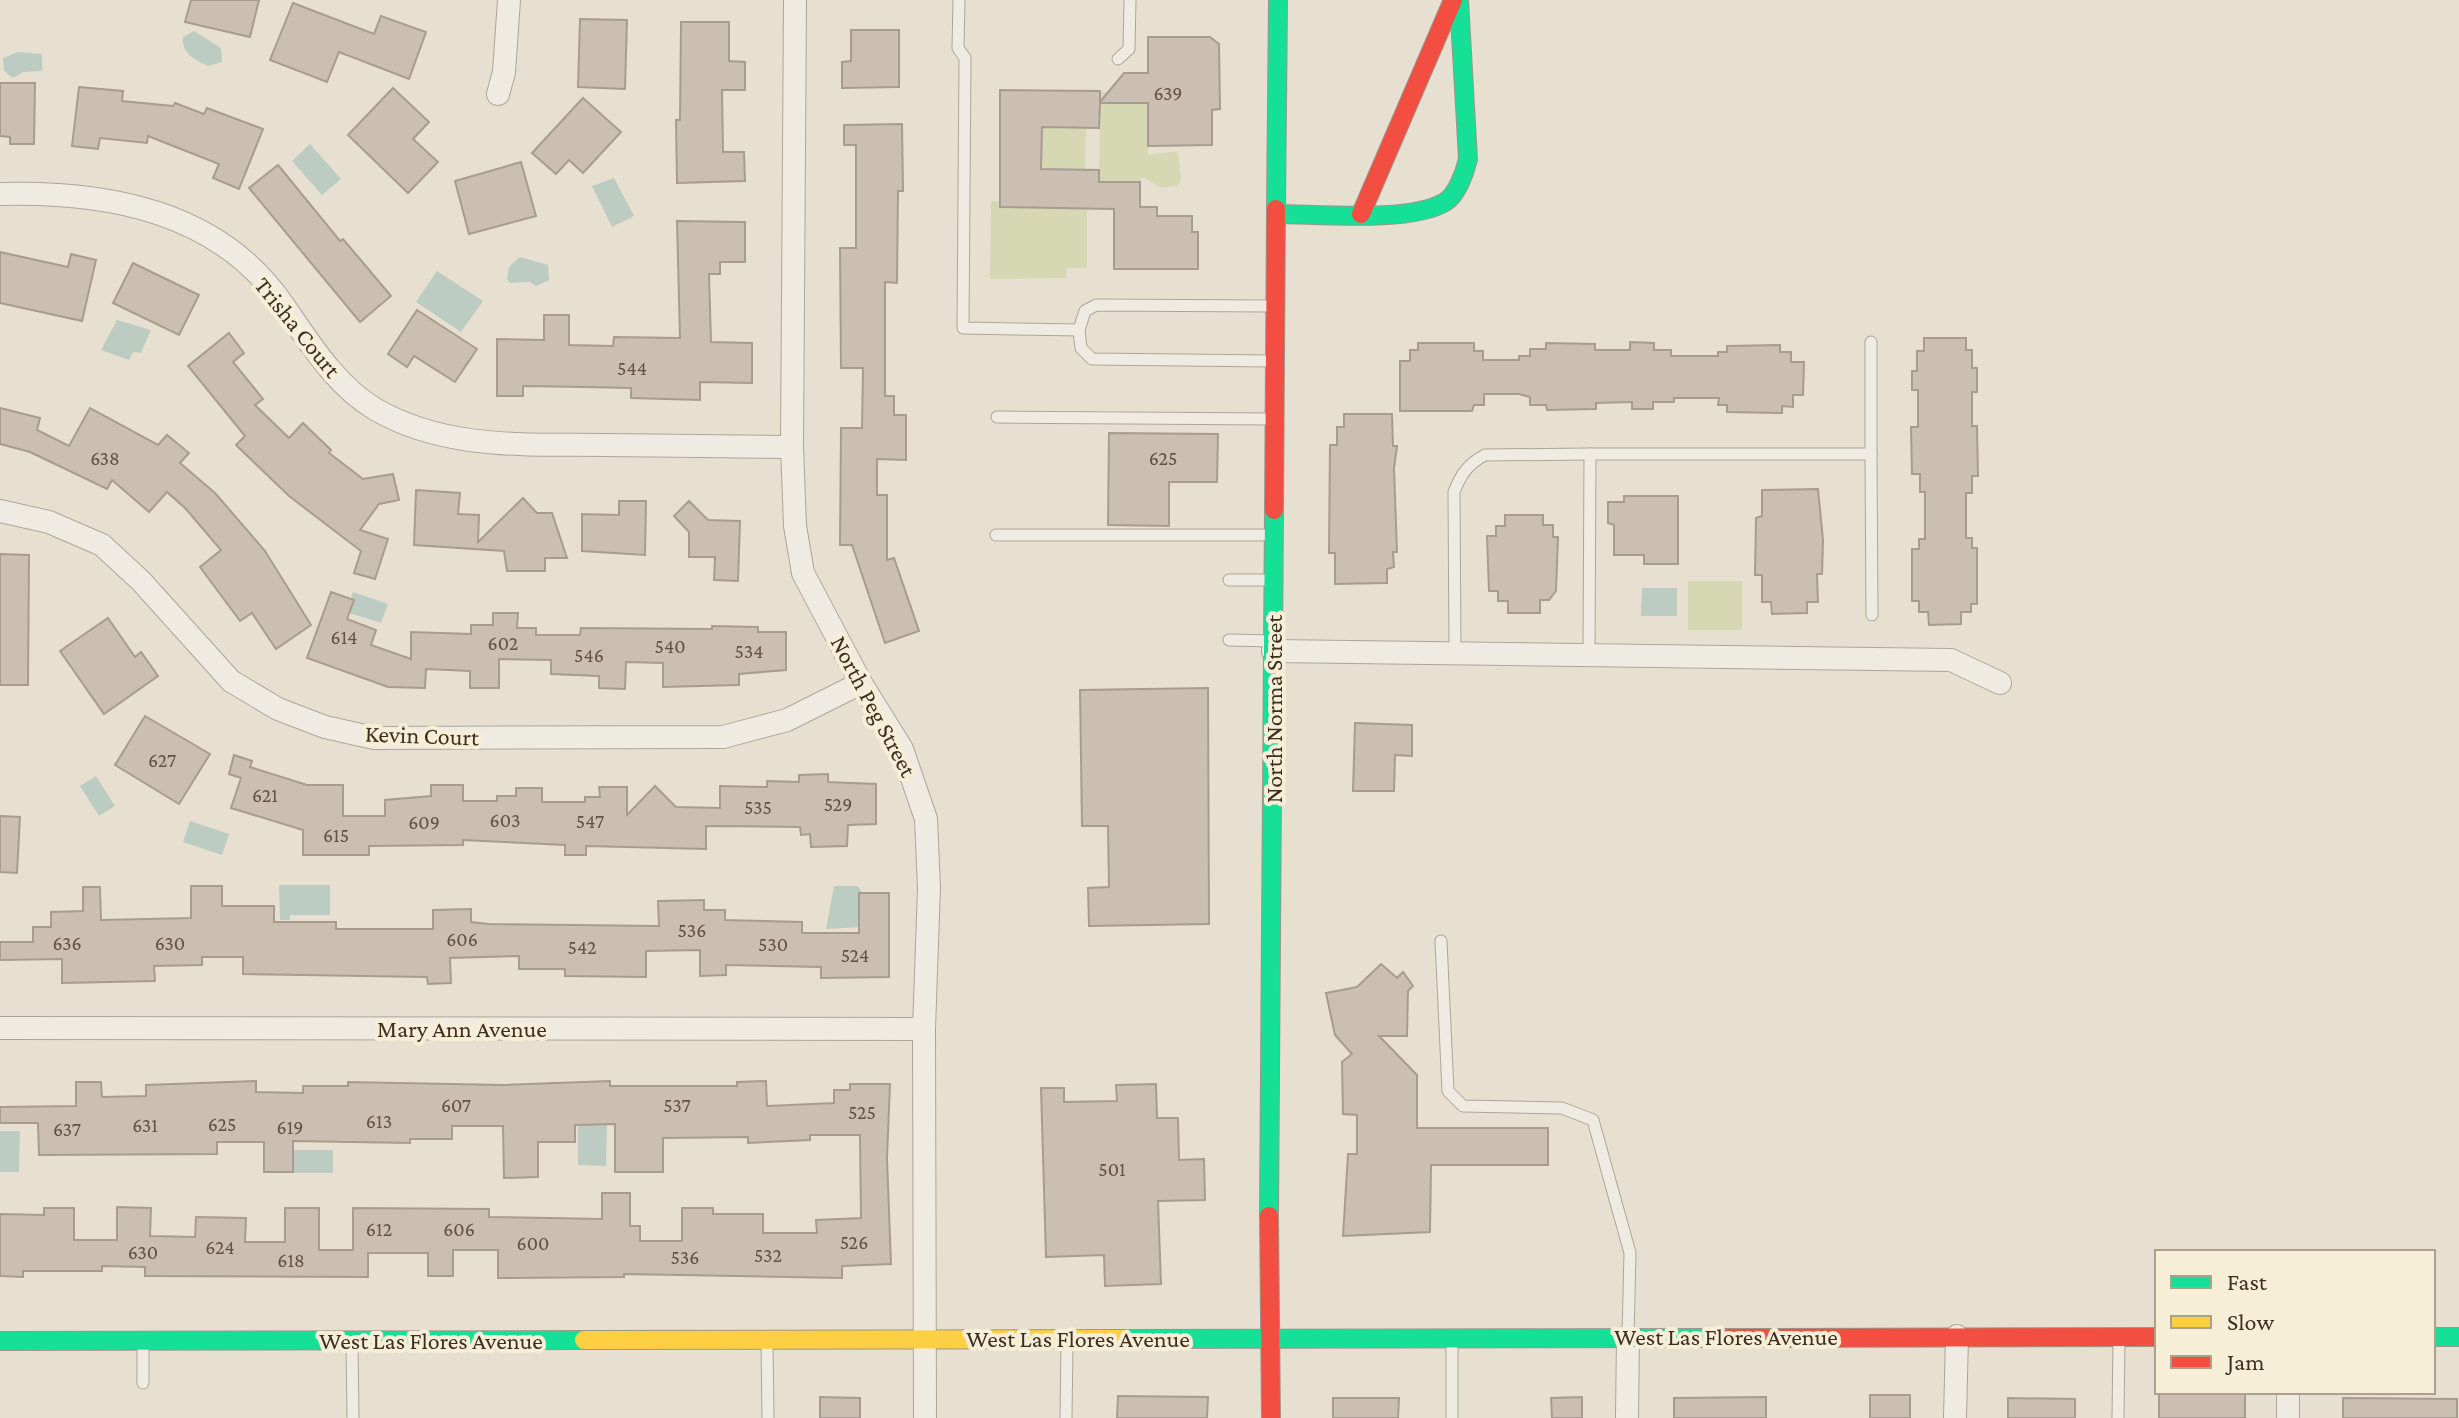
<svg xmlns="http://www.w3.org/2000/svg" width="2459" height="1418" font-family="'Crimson Pro',serif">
	<rect width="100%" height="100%" fill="#e7e0d1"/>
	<g fill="#d6d7b3">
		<path d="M1100 91 1132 96V103H1148V155L1178 151 1181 180 1177 186 1161 188 1142 177 1140 182H1099Z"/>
		<path d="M1042 127 1086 128 1085 169H1041Z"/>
		<path d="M991 201H1000V207L1087 208V268H1067L1066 278 990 279Z"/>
		<rect x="1688" y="581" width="54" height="49"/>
	</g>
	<g fill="#bcccc2">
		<path d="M194 31 221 48 222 62 208 66C195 60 181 53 183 37Z"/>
		<path d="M18 52 42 54V71L23 72 13 78 4 71 3 58Z"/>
		<path d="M310 144 341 179 322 195 292 161Z"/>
		<path d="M614 178 634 216 612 227 592 186Z"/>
		<path d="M520 257 548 265 549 280 536 286 530 282 510 283 507 279 509 267Z"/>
		<path d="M437 271 483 301 461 332 416 302Z"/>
		<path d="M117 320 151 330 141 353 133 352 129 360 101 350Z"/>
		<path d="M1642 588H1677V616H1641Z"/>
		<path d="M353 592 388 604 381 623 346 612Z"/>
		<path d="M96 776 115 806 99 816 80 786Z"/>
		<path d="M190 821 229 834 222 855 183 842Z"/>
		<path d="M279 885H330V915H290V920H280Z"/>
		<path d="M834 886H857L861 890 862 927 826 929Z"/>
		<path d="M578 1123H607L606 1166 578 1165Z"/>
		<path d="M0 1131H20L19 1172H0Z"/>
		<rect x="294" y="1150" width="39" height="23"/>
	</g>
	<g fill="#cbbfb2" stroke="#a89c90" stroke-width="2">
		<path d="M191 0H259L250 37 185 22Z"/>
		<path d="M293 3 374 34 381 16 426 32 409 79 339 52 327 82 270 60Z"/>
		<path d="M580 19 627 20 625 89 578 87Z"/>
		<path d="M681 22H729V61L745 62V90H722L723 152H744L745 181 677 183 676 120H680Z"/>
		<path d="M851 30H899V87L842 88V62L851 61Z"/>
		<path d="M1148 37H1210L1219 44 1220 109 1212 110V145L1148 146V103H1100L1099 128 1042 127 1041 169 1099 170V182H1140V207H1157V216H1192V232H1198V269H1114V209L1000 207V90L1100 91V102L1124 73H1148Z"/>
		<path d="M0 83H35L34 144H10V137L0 136Z"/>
		<path d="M79 87 123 91 122 101 173 106 175 103 204 114 207 108 263 129 239 189 213 178 219 164 148 136 147 143 100 138 98 149 72 146Z"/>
		<path d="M393 88 429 122 413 139 438 162 408 193 348 135Z"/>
		<path d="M583 98 621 132 583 173 569 160 556 174 532 153Z"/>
		<path d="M902 124 903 191H898L897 283 885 282V396H894V415H906V460L877 459V495H887V560L894 558 919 631 885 643 852 545H840L841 428H862L863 368H841L840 248H856V145H844V125Z"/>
		<path d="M521 162 536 216 469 234 455 181Z"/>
		<path d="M278 165 340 241 343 239 391 296 360 322 249 188Z"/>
		<path d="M677 221 745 222V262H720V274H709L711 342 752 343V383L700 382V400L631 398V388L584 387 523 386V396H497V339L544 340V315H569V345L613 346 614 337 680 338Z"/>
		<path d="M0 252 68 267 71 254 96 260 82 321 0 303Z"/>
		<path d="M133 263 199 295 179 335 113 303Z"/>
		<path d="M417 310 477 349 455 382 414 356 407 367 388 354Z"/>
		<path d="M229 333 244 353 233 362 263 399 255 405 289 438 303 423 331 450 329 453 363 479 393 474 399 500 379 504 360 530 388 539 375 579 354 573 361 551 289 496 236 445 245 436 188 366Z"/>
		<path d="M1924 338H1966V350H1972V368H1977V392H1972V426H1977L1978 476H1972V493H1966V538H1972V548H1977V604H1971V612H1961V624L1929 625 1928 612H1919V601H1912V549H1919V539H1925V492H1920V474H1912L1911 427H1918V390H1912V371H1917V351H1924Z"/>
		<path d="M1630 342 1654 343V350H1671V356H1718V352H1727V346L1780 345V352H1791V362H1804L1803 395H1793V407L1782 406V413L1727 412V405H1718L1719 398H1674V402H1653V409H1632V402L1596 403V409L1547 410 1546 405H1530V397L1519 394H1484V405H1474L1472 411H1400V361H1410V350H1418V343H1474V351H1483V360H1519V356H1530V349H1546V343L1595 344V350H1630Z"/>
		<path d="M0 408 40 418 37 430 69 446 90 408 158 445 167 435 189 453 180 463 215 493 265 551 311 625 276 649 252 613 240 621 200 567 221 550 186 509 167 492 149 512 112 480 107 489 30 452 0 444Z"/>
		<path d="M1344 414H1392L1393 446H1397L1394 468 1397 552H1393L1394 567 1387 569V583L1335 584V553H1329L1330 445H1337V427H1344Z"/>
		<path d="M1109 433 1218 434 1217 482H1169V526L1108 525Z"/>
		<path d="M1818 489 1823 540 1822 574H1817L1818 602H1807V613L1772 614 1771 602H1762V575H1755L1756 518 1762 516V490Z"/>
		<path d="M416 490 460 493 458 514 479 515 478 542 523 498 537 513H552L567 558H545V571H507L504 551 414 545Z"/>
		<path d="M1624 496H1678V564H1644V555H1614V525L1608 523V502H1624Z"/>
		<path d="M619 501H646L645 555 582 551V514L619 515Z"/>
		<path d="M689 501 708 520 740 521 738 581 714 580 715 557H689V532L674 516Z"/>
		<path d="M1505 515H1543V525H1553V537H1558L1556 591 1549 600H1540V613H1508V601H1498V591H1489L1487 536H1496V526H1505Z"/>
		<path d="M0 554 29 555 28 685H0Z"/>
		<path d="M331 592 354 600 347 619 376 630 371 645 411 659V632L471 634V625H493V613H518L517 628H536V635H580L581 628 712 629V626L758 627V632H786V670L739 674V685L663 687V663L626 662 625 689 599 688V676L551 674V660L499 659V688H470V671L426 669 425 688 388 687 307 658Z"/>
		<path d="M108 618 135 657 141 652 158 676 104 714 60 651Z"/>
		<path d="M1208 688 1209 924 1089 926 1088 888 1109 887 1108 826H1082L1080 690Z"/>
		<path d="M145 716 210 754 179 804 115 765Z"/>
		<path d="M1355 723 1412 725V756L1395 755 1394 791H1353Z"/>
		<path d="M234 755 252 761 250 767 307 785H343V816H385V800L431 796V785H463V801H497V796H516V788H542V802H585V797H600L599 787H627V815L655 786 676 807 720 808V786L767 787V781L799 782V775L828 774V782L876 784V824L848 825 847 846 811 847 810 834 801 835 800 827 706 826V849L586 846V855H565V845L463 840V845L369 846V855H303V830L231 808 241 778 229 774Z"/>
		<path d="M0 816 20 817 17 873 0 872Z"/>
		<path d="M191 886H222V906H274V922H336V929H433V910L471 909V922L489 924 659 926 658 901 704 900V910H725V920L802 922V933H859V893H889V977L821 978V967L726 965V975L700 976V950L646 951V977L565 976V969H519V956L450 958 451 983 428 984 427 977 243 974V957H202V965L154 966 155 981 62 983V959L0 960V942H33V927H51V912L83 911V887H100L101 920 191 918Z"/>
		<path d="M1381 964 1397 978 1403 972 1413 986 1408 991 1407 1036H1379L1417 1075V1128H1548V1165H1431L1430 1232 1343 1236 1348 1154H1357V1115L1343 1114 1342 1062 1352 1054 1335 1035 1326 993 1357 987Z"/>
		<path d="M256 1081V1092L303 1093V1086H348V1082L503 1085 610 1081V1086H737V1082L766 1081 767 1106 834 1103V1090H850V1084H890L887 1158 891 1264 842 1266V1278L624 1274V1277L498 1278V1250H453V1276H428V1253H368V1277L145 1276V1267L102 1266V1271H23V1277L0 1276V1214L44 1215V1208H74V1240H117V1207L151 1208 150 1236 195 1237 196 1217 246 1218 245 1242H285V1208H319V1250H353V1208L489 1209V1217L602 1219V1193H630V1226H640V1241H682V1208H713V1214H763V1233H817L816 1220 861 1218 860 1135H810V1140L748 1143V1137L663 1138V1172H615V1124L575 1125V1142H538V1177L504 1178 503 1126H452V1139H410V1143L293 1141V1172H264V1142H217V1154L39 1155 38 1123H0V1107L76 1106V1082H101L102 1097 146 1096V1085Z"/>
		<path d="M1156 1084 1157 1118H1178L1179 1160 1204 1159 1205 1200 1158 1201 1161 1284 1105 1286 1104 1255 1046 1257 1041 1088H1064V1102L1117 1101 1116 1085Z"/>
		<rect x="2159" y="1392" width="86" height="26"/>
		<rect x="1870" y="1395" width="40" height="23"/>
		<path d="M1118 1396 1208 1397 1207 1418H1117Z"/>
		<path d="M820 1397 860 1398V1418H820Z"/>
		<path d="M1582 1397V1418H1552L1551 1398Z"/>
		<path d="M1766 1397V1418H1674V1398Z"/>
		<path d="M1333 1398H1399L1398 1418H1333Z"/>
		<path d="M2008 1398 2075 1399V1418H2008Z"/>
		<path d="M2343 1398 2457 1399V1418H2343Z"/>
	</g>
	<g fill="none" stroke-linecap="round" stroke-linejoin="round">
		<defs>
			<g id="lane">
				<path d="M959 0 958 48 965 58 963 328 1079 330"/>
				<path d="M1118 59 1129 49 1130 0"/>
				<path d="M1273 361 1092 359 1081 348 1079 330 1085 311 1096 305 1275 306"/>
				<path d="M997 417 1274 419"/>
				<path d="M1871 454V342"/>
				<path d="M996 535H1271"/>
				<path d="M1229 580H1273"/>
				<path d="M1229 640 1272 641"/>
				<path d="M1455 653 1454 492C1461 474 1468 464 1485 455L1590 454"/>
				<path d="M1589 654 1590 454H1871L1872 615"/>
				<path d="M1441 941 1448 1091 1463 1106 1562 1108 1593 1120 1630 1253 1628 1336"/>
				<path d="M143 1342V1383"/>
				<path d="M767 1342 768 1418"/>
				<path d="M352 1343 353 1418"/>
				<path d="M1066 1418 1067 1343"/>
				<path d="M1452 1418V1343"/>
				<path d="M2118 1418 2119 1339"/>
			</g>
			<g id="street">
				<path d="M795 0 792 447 795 526 803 573 861 683 902 749 926 819 929 888 924 1029 925 1418"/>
				<path d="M498 94 504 72 509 0"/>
				<path d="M0 194C107 191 220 211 284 306 309 342 336 386 375 409 445 450 527 444 605 445 667 446 730 446 792 447"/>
				<path d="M0 511 49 522 102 545 141 581 231 681 278 709 325 727 374 738 723 737 787 720 861 683"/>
				<path d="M1273 651 1951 660 2000 683"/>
				<path d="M0 1028 924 1029"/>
				<path d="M1627 1418 1628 1336"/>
				<path d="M1955 1418 1957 1336"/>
				<path d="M2288 1418V1392"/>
			</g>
			<g id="fast">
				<path d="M1276 209 1278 0"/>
				<path d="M1276 214C1317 214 1411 223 1445 202 1457 195 1465 172 1468 159L1459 0"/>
				<path d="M1269 1216 1274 510"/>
				<path d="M2433 1337H2459"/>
				<path d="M1123 1339 1729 1338"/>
				<path d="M0 1341 584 1340"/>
			</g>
			<path id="slow" d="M584 1340 1123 1339"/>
			<g id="jam">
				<path d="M1361 214 1453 0"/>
				<path d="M1274 510 1276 209"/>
				<path d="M1269 1216 1271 1418"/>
				<path d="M1729 1338 2157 1337"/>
			</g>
		</defs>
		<use href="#lane" stroke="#ada599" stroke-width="13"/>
		<use href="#street" stroke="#ada599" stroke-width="24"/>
		<use href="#fast" stroke="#9c958a" stroke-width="20"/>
		<use href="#slow" stroke="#9c958a" stroke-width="20"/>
		<use href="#jam" stroke="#9c958a" stroke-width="20"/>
		<use href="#lane" stroke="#efebe3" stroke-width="11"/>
		<use href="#street" stroke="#efebe3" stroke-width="22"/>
		<use href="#fast" stroke="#16e098" stroke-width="18"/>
		<use href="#slow" stroke="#ffcf43" stroke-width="18"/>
		<use href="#jam" stroke="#f24e42" stroke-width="18"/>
	</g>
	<g text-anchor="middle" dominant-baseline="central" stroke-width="8" stroke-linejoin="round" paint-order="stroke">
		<g font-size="20" fill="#605244">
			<text x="1168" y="93">639</text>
			<text x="632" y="368">544</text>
			<text x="105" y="458">638</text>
			<text x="1163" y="458">625</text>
			<text x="344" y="637">614</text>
			<text x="503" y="643">602</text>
			<text x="670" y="646">540</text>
			<text x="749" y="651">534</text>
			<text x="589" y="655">546</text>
			<text x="162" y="760">627</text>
			<text x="265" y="795">621</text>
			<text x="838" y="804">529</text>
			<text x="758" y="807">535</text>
			<text x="505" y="820">603</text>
			<text x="590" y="821">547</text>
			<text x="424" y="822">609</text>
			<text x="336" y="835">615</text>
			<text x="692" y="930">536</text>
			<text x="462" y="939">606</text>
			<text x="67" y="943">636</text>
			<text x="170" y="943">630</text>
			<text x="773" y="944">530</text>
			<text x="582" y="947">542</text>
			<text x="855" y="955">524</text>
			<text x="456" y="1105">607</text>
			<text x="677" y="1105">537</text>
			<text x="862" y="1112">525</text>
			<text x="379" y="1121">613</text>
			<text x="222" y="1124">625</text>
			<text x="145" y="1125">631</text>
			<text x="290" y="1127">619</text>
			<text x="67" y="1129">637</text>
			<text x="1112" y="1169">501</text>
			<text x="379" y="1229">612</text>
			<text x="459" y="1229">606</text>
			<text x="854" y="1242">526</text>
			<text x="533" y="1243">600</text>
			<text x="220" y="1247">624</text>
			<text x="143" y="1252">630</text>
			<text x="768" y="1255">532</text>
			<text x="685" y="1257">536</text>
			<text x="291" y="1260">618</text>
		</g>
		<g font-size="24" fill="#3d2e20" stroke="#f7eed8">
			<text transform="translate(298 327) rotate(51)">Trisha Court</text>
			<text transform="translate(874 706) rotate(62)">North Peg Street</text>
			<text transform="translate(1273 709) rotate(-90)">North Norma Street</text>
			<text transform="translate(422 735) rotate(2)">Kevin Court</text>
			<text x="462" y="1028">Mary Ann Avenue</text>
			<text x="1726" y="1336">West Las Flores Avenue</text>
			<text x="1078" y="1338">West Las Flores Avenue</text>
			<text x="431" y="1340">West Las Flores Avenue</text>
		</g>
	</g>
	<rect x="2155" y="1250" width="280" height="144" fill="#f7eed8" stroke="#ada18e" stroke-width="2"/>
	<rect x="2171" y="1276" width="40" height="12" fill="#16e098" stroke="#ada18e" stroke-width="2"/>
	<text x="2227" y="1290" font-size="24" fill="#3d2e20">Fast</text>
	<rect x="2171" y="1316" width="40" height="12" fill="#ffcf43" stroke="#ada18e" stroke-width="2"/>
	<text x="2227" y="1330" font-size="24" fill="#3d2e20">Slow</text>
	<rect x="2171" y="1356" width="40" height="12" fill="#f24e42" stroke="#ada18e" stroke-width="2"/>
	<text x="2227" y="1370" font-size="24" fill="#3d2e20">Jam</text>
</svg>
